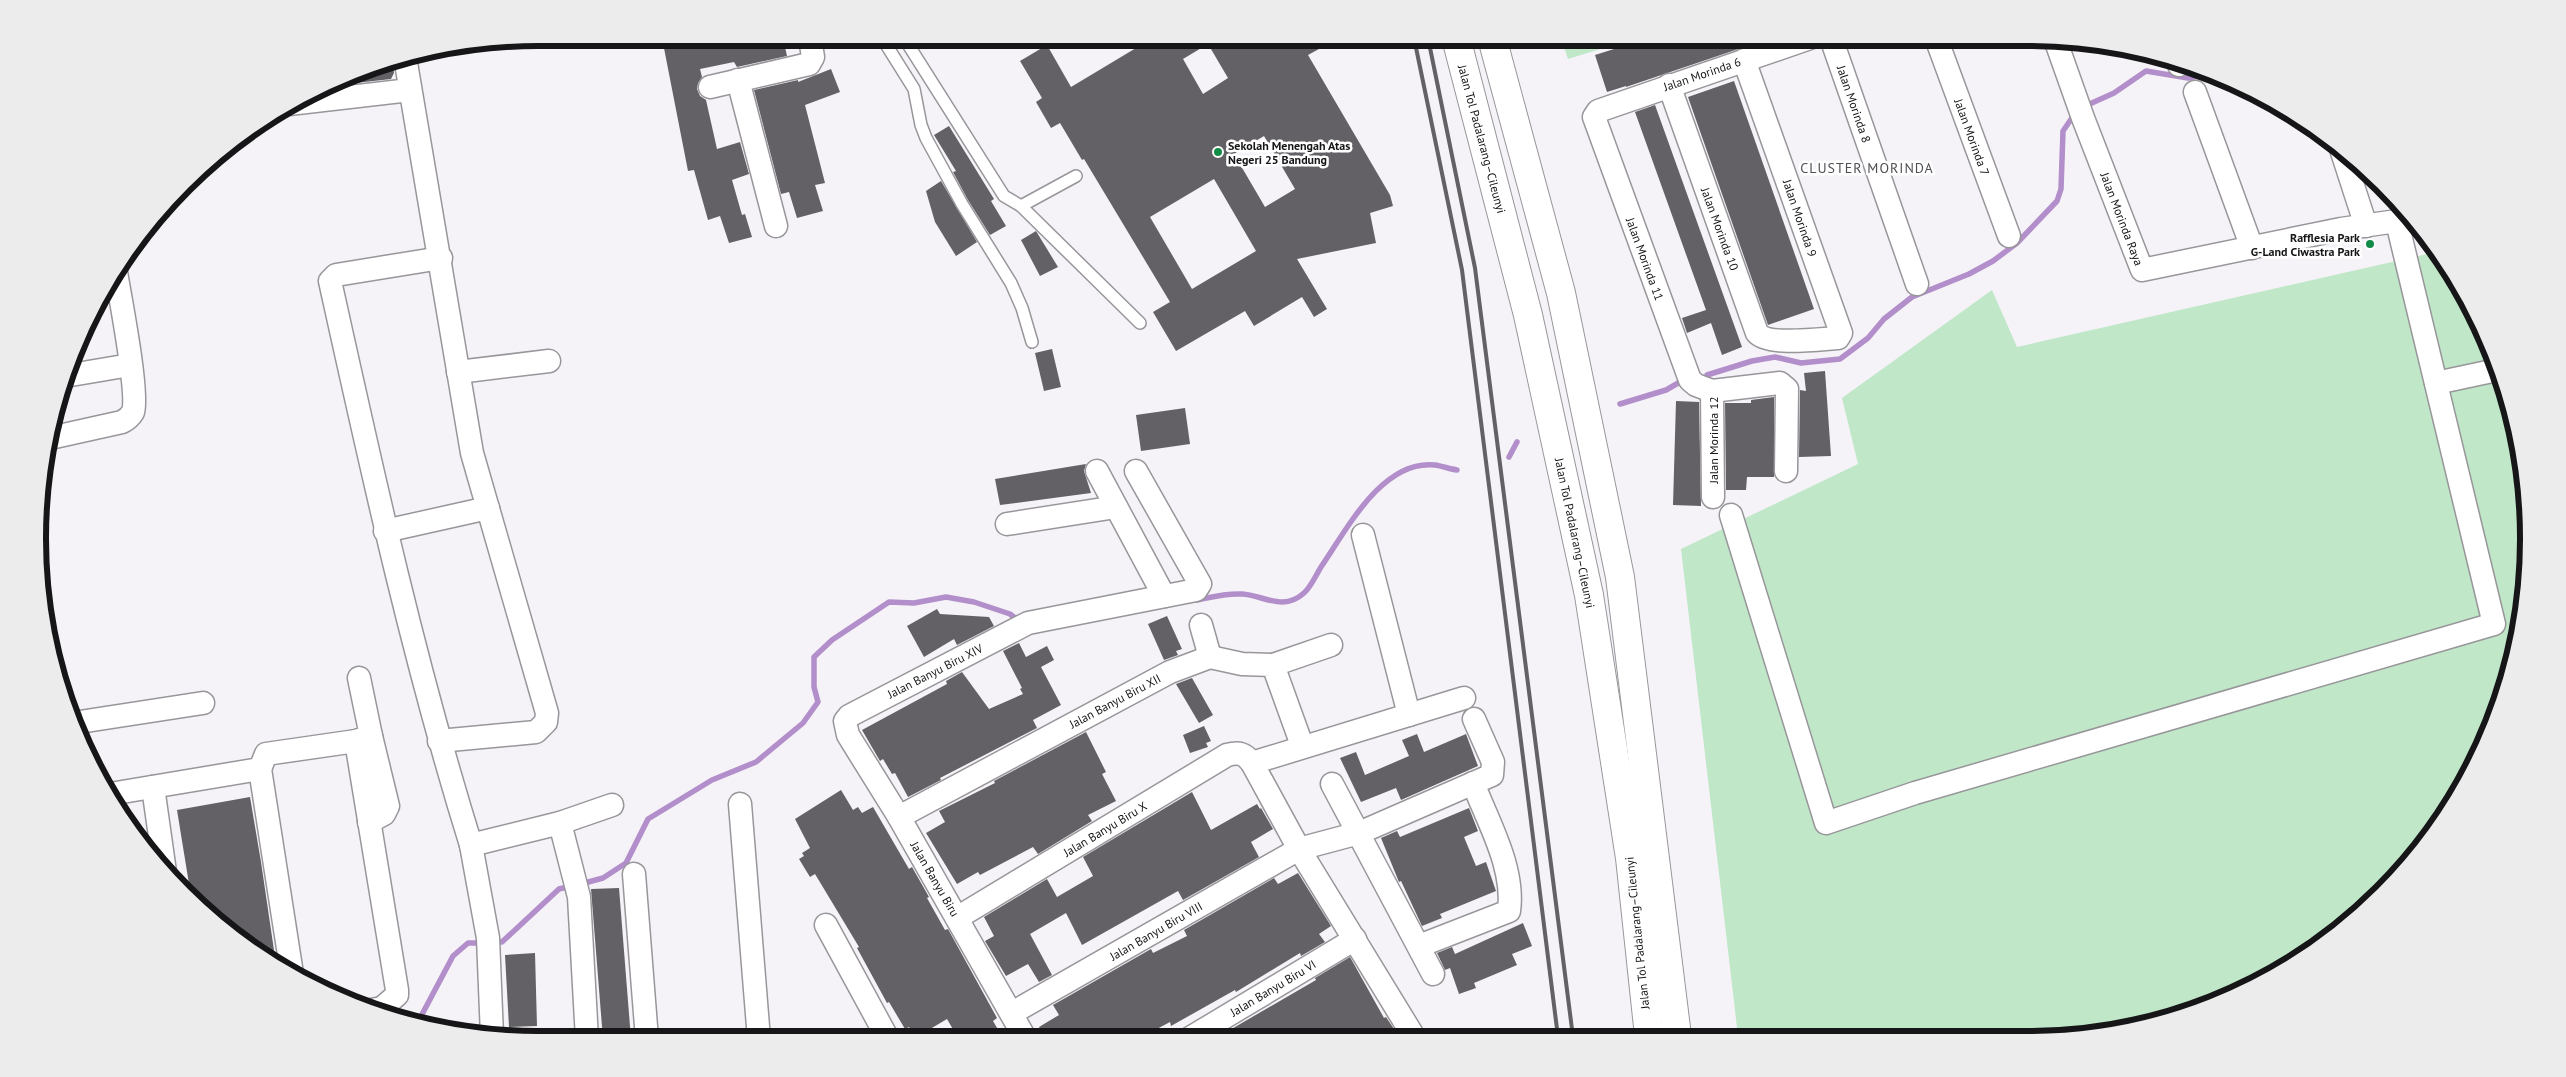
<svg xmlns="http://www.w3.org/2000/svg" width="2566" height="1077" font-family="'PT Sans',sans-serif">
	<rect width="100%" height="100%" fill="#f6f3f8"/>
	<g fill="#bfe7c8">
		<path d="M1561 38H1636L1568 59Z"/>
		<path d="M2436 252 2477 317 2511 409 2527 505 2524 604 2502 699 2444 817 2358 915 2306 955 2219 1001 2093 1035 1738 1036 1681 549 1858 464 1842 398 1992 290 2017 347Z"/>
	</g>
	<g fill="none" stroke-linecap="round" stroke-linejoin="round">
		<g stroke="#b28eca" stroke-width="5.5">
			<path d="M2083 107 2114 93 2146 71 2188 78 2210 74"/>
			<path d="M1707 375 1752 361 1775 357 1801 363 1840 359 1868 338 1884 319 1912 297 1969 274 1993 261 2017 243 2057 201 2061 189 2063 131 2076 112"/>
			<path d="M1620 404 1666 390 1680 382"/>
			<path d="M1509 457 1517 442"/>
			<path d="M1197 600C1212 597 1226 593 1242 594 1263 595 1283 612 1304 593 1311 587 1316 575 1321 567 1346 531 1382 459 1435 465 1442 466 1450 469 1457 470"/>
			<path d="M581 884 603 878 626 863 648 819 712 780 756 762 803 723 818 702 814 687V657L832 640 889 602 914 603 946 597 974 602 1010 614 1019 621"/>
			<path d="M492 942H502L559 889 572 886"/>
			<path d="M418 1022 453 956 468 943H483"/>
		</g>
	</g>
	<g fill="#636165" fill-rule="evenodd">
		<path d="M687 38H783L787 56 737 67 734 62 700 69 702 77 698 83 697 89 700 96 706 100 717 149 740 142 749 174 732 180 742 215 745 214 752 237 729 243 720 216 708 220 694 170 688 171 663 43Z"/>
		<path d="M1129 38H1339L1308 55 1390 195 1393 206 1370 213 1376 243 1297 259 1327 309 1314 317 1302 297 1254 326 1245 311 1176 351 1153 312 1170 302 1084 159 1082 160 1060 123 1051 128 1036 102 1042 98 1020 61 1047 45 1071 87 1136 48ZM1208 44 1228 78 1203 94 1183 59ZM1264 136 1295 189 1265 207 1234 154ZM1214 179 1256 251 1192 289 1150 217Z"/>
		<path d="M1649 38H1762V41L1626 87V86L1607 92 1595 55Z"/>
		<path d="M392 60 394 73 391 79 338 85 337 82 377 64Z"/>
		<path d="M831 69 840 92 805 105 825 183 815 185 823 211 797 218 789 192 781 194 754 90 798 80V82Z"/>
		<path d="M1734 81 1814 309 1768 325 1688 97Z"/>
		<path d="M1655 105 1742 347 1722 355 1711 323 1687 333 1682 318 1706 310 1635 112Z"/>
		<path d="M949 126 994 199 991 201 1006 226 990 235 968 200 953 172 956 171 934 135Z"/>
		<path d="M941 181 977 242 956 256 935 222 926 191Z"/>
		<path d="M1036 231 1058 267 1040 276 1021 240Z"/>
		<path d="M1052 349 1061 387 1044 391 1035 353Z"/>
		<path d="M1825 371 1831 456 1799 457 1800 390 1806 391 1804 373Z"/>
		<path d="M1774 397V477H1747L1746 490H1726L1725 403H1751V400Z"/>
		<path d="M1676 401 1699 402 1701 506 1673 505Z"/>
		<path d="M1185 408 1190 444 1141 451 1136 415Z"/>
		<path d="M1086 464 1084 471 1091 493 1000 505 995 479Z"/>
		<path d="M937 609 940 614 989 617 994 626 957 645 954 639 924 657 907 626Z"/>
		<path d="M1167 616 1182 649 1176 651 1178 655 1164 660 1148 624Z"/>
		<path d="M1019 643 1026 657 1047 646 1054 660 1041 667 1061 705 1033 720 1037 728 940 778 941 780 908 797 895 773 892 774 883 759 880 761 862 730 947 684 946 681 962 672 989 709 1023 694 1020 689 1022 688 1003 651Z"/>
		<path d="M1192 678 1213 715 1199 723 1176 684Z"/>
		<path d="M1204 726 1211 741 1206 743 1208 747 1190 753 1183 735Z"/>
		<path d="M1086 732 1106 772 1102 774 1116 801 1088 815 1092 821 1038 854 1033 847 980 875 978 872 957 884 926 833 945 822 939 811 995 783 994 781Z"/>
		<path d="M1417 734 1424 752 1466 734 1478 766 1401 800 1396 788 1361 802 1340 758 1356 752 1365 775 1409 756 1402 740Z"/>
		<path d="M841 790 853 810 858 807 862 813 873 807 909 869 912 867 929 897 927 898 945 930 948 929 997 1018 993 1021 1003 1038H958L947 1019 915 1038 909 1027 905 1029 889 1002 887 1003 857 948 859 947 815 874 810 877 799 859 804 856 802 853 810 848 795 819Z"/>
		<path d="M1192 792 1211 830 1257 804 1260 809 1261 808 1273 829 1251 842 1259 857 1183 900 1178 891 1082 945 1066 913 1030 934 1052 975 1039 982 1028 964 1006 976 985 941 994 936 984 917 1047 879 1057 897 1093 876 1083 857Z"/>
		<path d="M250 797 261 862 276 964 233 936 191 896 183 847 177 810Z"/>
		<path d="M1469 808 1478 831 1464 837 1476 866 1486 862 1496 891 1440 914 1442 918 1422 926 1401 881 1399 882 1381 838 1397 831 1400 837Z"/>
		<path d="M1298 873 1331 926 1319 934 1325 942 1301 956 1300 953 1236 992 1235 990 1171 1026 1170 1022 1140 1038H1045L1039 1027 1059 1015 1053 1005 1151 949 1153 953 1187 936 1184 930 1274 878 1278 884Z"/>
		<path d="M619 888 631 1039H603L591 889Z"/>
		<path d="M1523 923 1532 946 1512 954 1517 965 1474 983 1476 988 1459 994 1450 968 1445 970 1437 953 1452 947 1455 954Z"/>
		<path d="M535 953 537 1026 509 1027 505 955Z"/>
		<path d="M1350 957 1384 1018 1386 1017 1396 1032 1388 1037 1216 1038 1316 980 1315 978Z"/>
	</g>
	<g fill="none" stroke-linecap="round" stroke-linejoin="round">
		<defs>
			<g id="service">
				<path d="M882 38 914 89 921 125 926 138 962 204 1011 283 1022 308 1032 342"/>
				<path d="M904 38 1004 196 1021 206 1076 176"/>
				<path d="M1021 206 1140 323"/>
			</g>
			<g id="minor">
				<path d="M1831 38 1917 284"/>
				<path d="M1936 38 2009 236"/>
				<path d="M2055 39 2083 118 2142 270 2341 229 2411 219"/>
				<path d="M405 57 472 453 547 713 546 722 536 732 439 741"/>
				<path d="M2178 62 2179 65"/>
				<path d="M738 80 776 226"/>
				<path d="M1669 85 1757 333C1768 346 1821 339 1838 338L1841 333 1744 60"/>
				<path d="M710 87 809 64 813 57 810 38"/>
				<path d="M2195 92 2252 248"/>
				<path d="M289 104 410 90"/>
				<path d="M2341 149 2366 226"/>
				<path d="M441 258 336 275 330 281C372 471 413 659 471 845L560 823 579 897 587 1039"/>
				<path d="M458 372 549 361"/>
				<path d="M65 376 130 365"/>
				<path d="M2436 383 2497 370"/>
				<path d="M1712 391 1696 385 1690 380 1594 117 1598 111 1810 38"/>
				<path d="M50 438 122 422C126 420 130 417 133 412 139 393 120 297 116 272"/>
				<path d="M1097 471 1164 596"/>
				<path d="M1713 497 1712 391 1780 383 1787 389 1786 471"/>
				<path d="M1731 515 1826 823 1915 793 2494 624 2397 222"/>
				<path d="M1007 524 1116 507"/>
				<path d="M385 531 488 508"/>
				<path d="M1363 535 1409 715"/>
				<path d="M1201 625 1210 657"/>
				<path d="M1273 665 1331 645"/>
				<path d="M73 723 203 703"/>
				<path d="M356 741 397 990V995L382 1008 371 1010"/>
				<path d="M1252 763 1464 698"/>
				<path d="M260 769 292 974"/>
				<path d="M1332 784 1433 974"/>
				<path d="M153 787 165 872"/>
				<path d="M110 794 260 769 266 754 356 741 371 736 359 678"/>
				<path d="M740 804 759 1039"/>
				<path d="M899 817 1170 672 1210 657 1242 664 1273 665 1299 737"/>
				<path d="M369 822 384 814 388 806 371 736"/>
				<path d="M560 823 612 805"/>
				<path d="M471 845 488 938 492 1036"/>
				<path d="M634 874 647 1039"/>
				<path d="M957 918 1227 755C1239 752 1244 753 1252 763L1299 849 1414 1037"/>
				<path d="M826 925 888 1039"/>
				<path d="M1419 946 1509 911C1515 868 1488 822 1473 783"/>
				<path d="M1012 1013 1299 849 1359 833 1492 775 1493 762 1474 719"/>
				<path d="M1025 1038 899 817 848 735 845 721 849 716 1028 623 1196 590 1200 584 1136 471"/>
				<path d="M1190 1038 1355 939"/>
			</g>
			<g id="motorway">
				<path d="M1456 38 1528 315 1589 595 1630 858 1649 1036"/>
				<path d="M1492 38 1561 293 1620 577 1677 1036"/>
			</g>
		</defs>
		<use href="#service" stroke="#98969a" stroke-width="14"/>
		<use href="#minor" stroke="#98969a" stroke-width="25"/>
		<use href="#motorway" stroke="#98969a" stroke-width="30"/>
		<use href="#service" stroke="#fff" stroke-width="11"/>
		<use href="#minor" stroke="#fff" stroke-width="22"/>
		<use href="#motorway" stroke="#fff" stroke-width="28"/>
		<g stroke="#626164" stroke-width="4">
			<path d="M1414 38 1462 270 1558 1037"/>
			<path d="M1428 38 1475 268 1573 1037"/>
		</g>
	</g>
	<g fill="#118c48" stroke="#fff" stroke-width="2">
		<circle cx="1218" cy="152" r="5"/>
		<circle cx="2370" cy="244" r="5"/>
	</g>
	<g text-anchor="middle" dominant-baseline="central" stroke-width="5" stroke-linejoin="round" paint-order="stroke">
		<g font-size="12" fill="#161517" stroke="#fff">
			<text transform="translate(1702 74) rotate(-19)">Jalan Morinda 6</text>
			<text transform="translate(1854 104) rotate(71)">Jalan Morinda 8</text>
			<text transform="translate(1972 137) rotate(70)">Jalan Morinda 7</text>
			<text transform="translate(1482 139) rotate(75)">Jalan Tol Padalarang–Cileunyi</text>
			<text transform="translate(1800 218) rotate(71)">Jalan Morinda 9</text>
			<text transform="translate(2122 219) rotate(69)">Jalan Morinda Raya</text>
			<text transform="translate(1720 229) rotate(70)">Jalan Morinda 10</text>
			<text transform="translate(1645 259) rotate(70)">Jalan Morinda 11</text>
			<text transform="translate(1713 440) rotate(-90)">Jalan Morinda 12</text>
			<text transform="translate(1575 533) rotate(78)">Jalan Tol Padalarang–Cileunyi</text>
			<text transform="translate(935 671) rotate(-27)">Jalan Banyu Biru XIV</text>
			<text transform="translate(1115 701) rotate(-28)">Jalan Banyu Biru XII</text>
			<text transform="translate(1105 829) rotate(-31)">Jalan Banyu Biru X</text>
			<text transform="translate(935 879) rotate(60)">Jalan Banyu Biru</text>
			<text transform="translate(1156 931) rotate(-30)">Jalan Banyu Biru VIII</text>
			<text transform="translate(1637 933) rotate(-96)">Jalan Tol Padalarang–Cileunyi</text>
			<text transform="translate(1273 988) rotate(-31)">Jalan Banyu Biru VI</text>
		</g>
		<g font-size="12" font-weight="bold" fill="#161517" stroke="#fff" text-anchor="start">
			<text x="1228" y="145">Sekolah Menengah Atas<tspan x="1228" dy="14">Negeri 25 Bandung</tspan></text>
			<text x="2360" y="237" text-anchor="end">Rafflesia Park<tspan x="2360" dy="14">G-Land Ciwastra Park</tspan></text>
		</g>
		<g font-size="14" letter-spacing="1" fill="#504e52" stroke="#fff">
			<text x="1867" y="168">CLUSTER MORINDA</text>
		</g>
	</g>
	<path d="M0 0H2566V1077H0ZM538 46H2028A492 492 0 0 1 2520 538V539A492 492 0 0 1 2028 1031H538A492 492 0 0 1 46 539V538A492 492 0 0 1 538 46Z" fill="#ececec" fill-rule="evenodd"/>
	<path fill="none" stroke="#161517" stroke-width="6" d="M538 46H2028A492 492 0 0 1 2520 538V539A492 492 0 0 1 2028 1031H538A492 492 0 0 1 46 539V538A492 492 0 0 1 538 46Z"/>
</svg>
